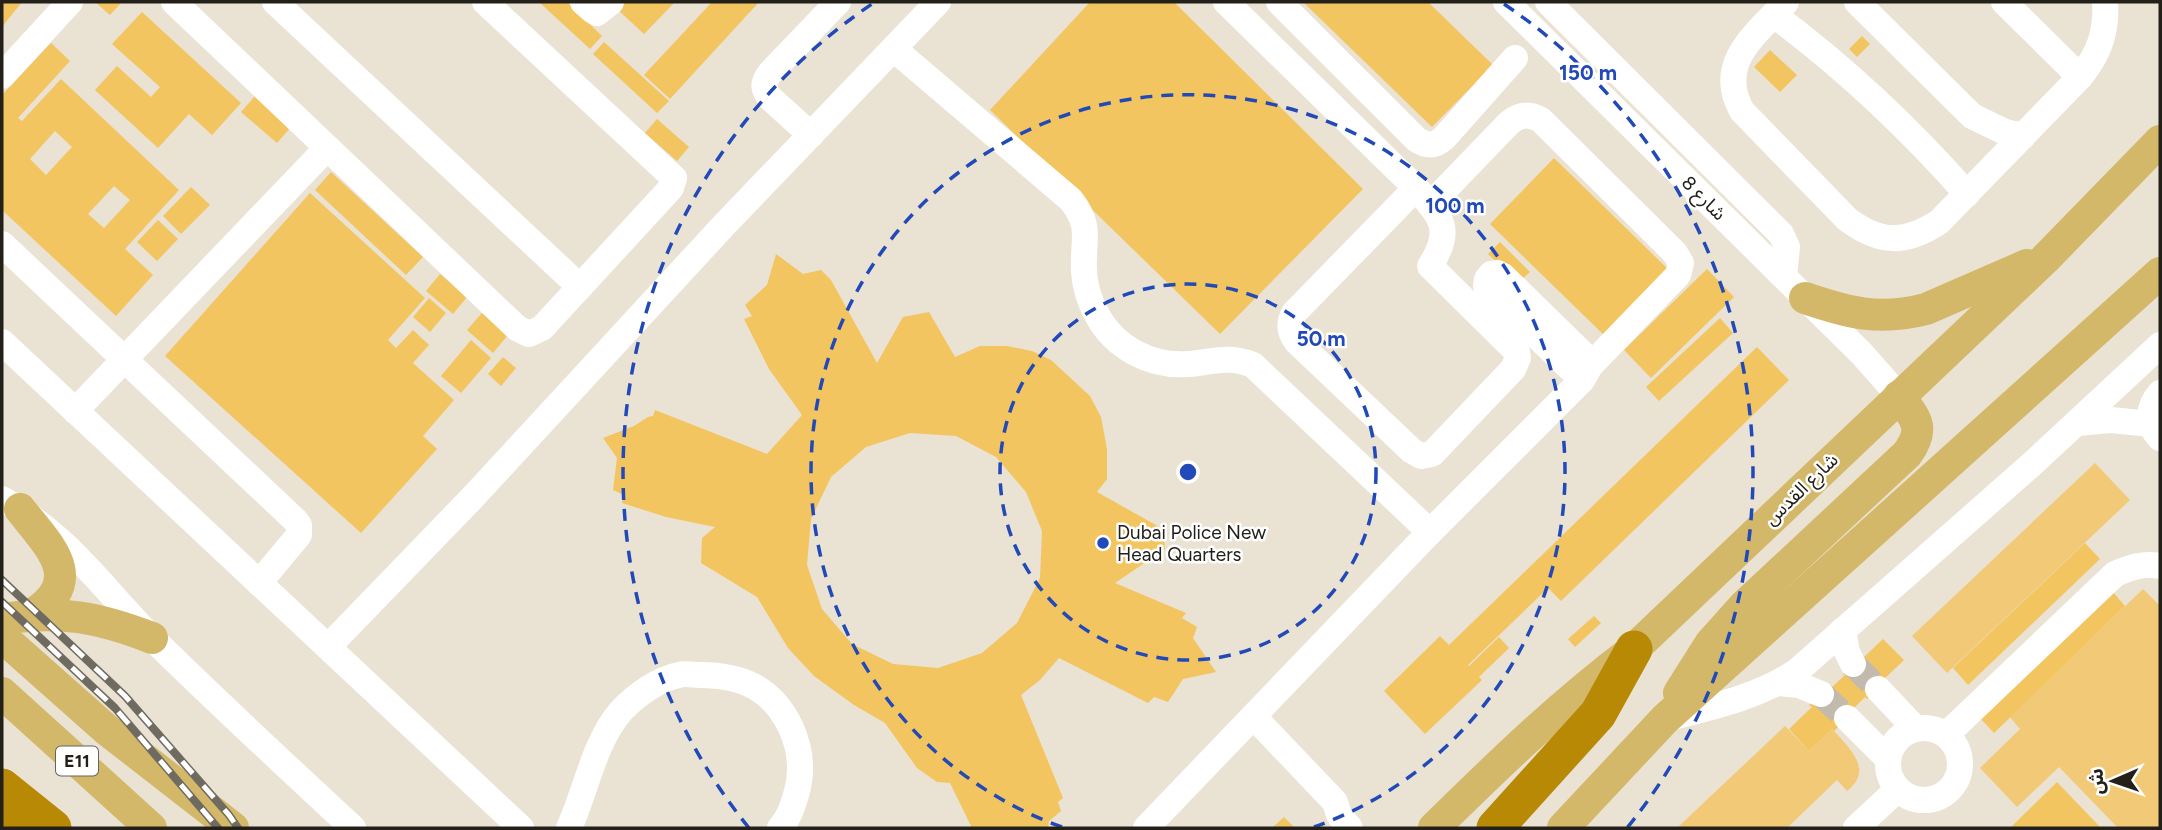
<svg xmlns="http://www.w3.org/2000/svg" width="2162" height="830" font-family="Figtree,'Noto Sans Arabic',sans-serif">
	<rect width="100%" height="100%" fill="#eae2d2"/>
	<g fill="#f2ca77">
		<path d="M2095 463 2130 500 1947 673 1912 636Z"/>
		<path d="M2143 589 2160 606V828H2118L2059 767 2017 807 1980 768 2020 729 2010 717Z"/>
		<path d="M1785 726 1809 751 1832 729 1834 731C1850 749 1874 770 1847 791L1837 780 1787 828H1677Z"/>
	</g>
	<g fill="#f3c560" fill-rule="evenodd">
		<path d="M2 2H22L2 27Z"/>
		<path d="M95 2H122L110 15Z"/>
		<path d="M539 2H567L602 36 590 49Z"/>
		<path d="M624 2H675L644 34 617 9Z"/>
		<path d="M712 2H759L670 99 644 75Z"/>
		<path d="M1090 2H1174L1363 189 1220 334 990 110Z"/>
		<path d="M1303 2H1428L1493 65 1432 127Z"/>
		<path d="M142 12 241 103 212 135 189 114 158 148 95 90 117 66 151 97 160 87 112 44Z"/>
		<path d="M1862 36 1870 44 1857 57 1849 49Z"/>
		<path d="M604 42 669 101 657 113 593 54Z"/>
		<path d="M51 43 70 61 18 118 22 121 61 79 179 190 125 249 153 275 116 316 2 210V95ZM55 131 72 147 46 175 30 159ZM114 186 130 200 104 228 88 214Z"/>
		<path d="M1770 50 1797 75 1780 92 1754 67Z"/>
		<path d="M255 96 291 127 277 143 241 112Z"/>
		<path d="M657 119 689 147 677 161 645 133Z"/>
		<path d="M1554 158 1671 272 1607 338 1490 224Z"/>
		<path d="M331 172 423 257 406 275 315 190Z"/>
		<path d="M191 187 210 205 181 234 163 216Z"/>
		<path d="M310 193 425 298 388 340 396 348 413 330 429 345 413 363 454 400 423 436 437 449 361 533 165 356Z"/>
		<path d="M158 220 178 239 157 261 137 242Z"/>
		<path d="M1500 242 1530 272 1518 283 1488 254Z"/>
		<path d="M776 254 803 274 821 270 831 280 877 363 903 317 929 312 955 357 980 346H1007L1032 351 1051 360 1090 396 1101 417 1107 449V479L1097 492 1163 529 1165 549 1115 583 1186 613 1182 618 1197 627 1193 638 1216 672 1183 679 1168 702 1154 697 1148 703 1059 658 1040 680 1021 695 1063 798 1058 802 1061 811 1049 821 1048 828H972L950 783 937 782 917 768 885 723 854 705 814 676 788 648 757 597 701 563 702 538 715 527 666 517 622 503 624 495 613 490 617 458 603 438 634 426 648 417 653 416 655 410 767 454 802 415 769 369 744 319 752 316 745 305 767 285ZM910 433 956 436 996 457 1026 492 1042 531 1040 578 1017 623 982 653 938 668 893 664 852 644 822 609 807 565 811 519 831 477 866 447Z"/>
		<path d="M1707 269 1734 297 1651 378 1624 350Z"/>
		<path d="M440 274 467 297 453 314 426 291Z"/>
		<path d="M429 298 446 313 430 332 413 317Z"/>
		<path d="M482 313 508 335 493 353 467 330Z"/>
		<path d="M1720 318 1733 333 1659 401 1646 387Z"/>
		<path d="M471 340 491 358 461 393 441 376Z"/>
		<path d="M1757 347 1789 380 1561 601 1548 588 1468 665 1469 666 1499 637 1509 648 1479 677 1482 680 1425 734 1384 691 1440 636 1449 645Z"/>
		<path d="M503 357 516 368 501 386 488 374Z"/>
		<path d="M2085 543 2100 559 1968 685 1953 668Z"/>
		<path d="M2112 591 2125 606 1994 733 1980 718Z"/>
		<path d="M1594 616 1601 623 1575 647 1568 639Z"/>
		<path d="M1883 639 1904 660 1884 679 1886 682 1867 699 1865 697 1851 711 1853 713 1834 731 1832 729 1809 751 1789 729 1812 707 1809 705 1828 687 1830 689 1845 675 1843 674 1861 656 1863 658Z"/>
		<path d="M2057 782 2101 828H2010Z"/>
		<path d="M1284 817 1295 828H1272Z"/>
	</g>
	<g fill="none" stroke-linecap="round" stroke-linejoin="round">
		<g stroke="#c2bbad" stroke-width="26" stroke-dasharray="26 13" stroke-linecap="butt">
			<path d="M1853 664 1878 689"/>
			<path d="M1821 694 1847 718"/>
		</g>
		<g stroke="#fff" stroke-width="26">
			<path d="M174 2 517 328 529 334 542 328 671 188 674 178 485 2"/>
			<path d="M275 2 580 287"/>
			<path d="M583 2 592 10 597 13 611 2"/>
			<path d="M1226 2 1416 188C1441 217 1454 229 1430 266L1517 352 1518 358 1513 369 1432 454 1421 456 1412 451 1297 342C1289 332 1288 324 1294 313L1416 188"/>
			<path d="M1279 2 1416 139C1426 146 1434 147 1444 138L1515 58"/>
			<path d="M1506 2 1862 354 1899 396"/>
			<path d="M1548 2 1781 234 1787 247 1784 276"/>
			<path d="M1786 2C1756 34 1715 63 1742 111L1847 219C1880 244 1905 244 1939 222L2080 77C2099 54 2107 32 2105 2"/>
			<path d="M1857 2 1972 116 2005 132 2023 136"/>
			<path d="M2004 2 2080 77"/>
			<path d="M1774 15C1845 68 1908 127 1967 194"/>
			<path d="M894 49 1071 200C1093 228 1082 240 1084 272 1085 286 1089 300 1096 313 1114 348 1151 367 1189 364 1213 362 1229 355 1253 365L1430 532"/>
			<path d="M2 76 70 2"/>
			<path d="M811 135 770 98C763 89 762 83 770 73L838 2"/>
			<path d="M1430 205 1509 123C1520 114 1529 113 1541 120L1675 253 1681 263 1678 275 1590 366"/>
			<path d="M2 244 296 521 299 525V535L259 583"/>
			<path d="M2 342 521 828"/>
			<path d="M75 411 327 148"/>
			<path d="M2077 423 2111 420 2151 424"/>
			<path d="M2160 438C2146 424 2148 407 2160 393"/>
			<path d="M2 499C68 535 103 589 154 640 219 704 286 766 353 828"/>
			<path d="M1843 630 1847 652 1853 664"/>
			<path d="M328 647 473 497 725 224 938 2"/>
			<path d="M1779 683 1799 685 1821 694"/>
			<path d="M1878 689 1915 728"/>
			<path d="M1254 717 1335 802 1339 815 1350 828"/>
			<path d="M1847 718 1888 759"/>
			<path d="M1665 719C1711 707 1756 698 1796 672L2032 464 2160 345"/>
			<circle cx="1924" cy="764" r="36"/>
			<path d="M1946 735 2115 574C2131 567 2143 563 2160 566"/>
			<path d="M569 828C586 791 594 742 621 711 635 696 658 679 679 675 685 673 694 675 700 675 743 675 773 689 791 728 801 750 803 772 796 795 792 808 789 818 780 828"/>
			<path d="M1146 828 1430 532 1582 380 1590 366 1586 357 1503 276 1497 273 1491 274 1487 279 1486 286 1490 291 1582 380"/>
			<path d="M1856 828 1898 789"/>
		</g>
		<g stroke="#d4b869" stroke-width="32">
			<path d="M1805 298C1849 313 1879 321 1926 309L2027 265"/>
			<path d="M20 509C48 545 87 579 33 614"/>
			<path d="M2 619C60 610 98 617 152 638"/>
			<path d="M2 637 107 730 233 828"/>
			<path d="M2 693 151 828"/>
			<path d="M1679 693 1710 644 1744 606 1907 454C1926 428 1916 419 1899 396"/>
			<path d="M1434 828C1498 765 1562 703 1634 649L2045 259 2160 141"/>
			<path d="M1563 828 1665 719 2160 273"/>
		</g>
		<g stroke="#b88905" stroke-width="37">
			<path d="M2 787 53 828"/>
			<path d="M2 825 6 828"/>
			<path d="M1495 828 1598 714 1634 649"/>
		</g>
		<defs>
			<g id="rail">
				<path d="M2 580 125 696 229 815 238 828"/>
				<path d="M2 602 115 708 218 828"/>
			</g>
		</defs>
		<use href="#rail" stroke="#706b61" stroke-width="8"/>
		<use href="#rail" stroke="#fff" stroke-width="5" stroke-dasharray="16" stroke-linecap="butt"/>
	</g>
	<g fill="none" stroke="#214ab8" stroke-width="3.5" stroke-dasharray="12 9">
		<circle cx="1188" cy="472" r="188"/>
		<path d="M1062 827A377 377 0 1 1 1314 827"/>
		<path d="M749 828A565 565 0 0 1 872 4M1504 4A565 565 0 0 1 1627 828"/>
	</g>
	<circle fill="#214ab8" stroke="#fff" stroke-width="2.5" cx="1103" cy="543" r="7"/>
	<g text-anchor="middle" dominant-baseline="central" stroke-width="5" stroke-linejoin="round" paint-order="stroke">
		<rect fill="#fff" stroke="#65635f" stroke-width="2" x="56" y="746.5" width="42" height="29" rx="5"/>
		<g font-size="18" font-weight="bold" fill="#23201a">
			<text x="77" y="761">E11</text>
		</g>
		<g font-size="19" fill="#23201a" stroke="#fff">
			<text transform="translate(1704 198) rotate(45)">شارع 8</text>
			<text transform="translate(1801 489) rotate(-44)">شارع القدس</text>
		</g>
		<g font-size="19" fill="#23201a" stroke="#fff" text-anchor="start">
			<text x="1117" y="532">Dubai Police New<tspan x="1117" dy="22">Head Quarters</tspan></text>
		</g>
	</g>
	<circle cx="1188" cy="472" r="10" fill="#214ab8" stroke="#fff" stroke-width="3.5"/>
	<g font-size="21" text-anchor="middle" font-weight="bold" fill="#214ab8" stroke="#fff" stroke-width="5" stroke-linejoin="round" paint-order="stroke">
		<text x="1588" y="80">150 m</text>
		<text x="1455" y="213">100 m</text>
		<text x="1321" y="346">50 m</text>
	</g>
	<rect width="2162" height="830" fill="none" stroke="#23201a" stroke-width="7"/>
	<g transform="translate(2113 781) rotate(268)" stroke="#ffffff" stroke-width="5" paint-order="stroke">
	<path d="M0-5L12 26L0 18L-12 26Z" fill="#23201a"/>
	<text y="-10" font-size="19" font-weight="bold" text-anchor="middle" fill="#23201a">ش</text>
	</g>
</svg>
